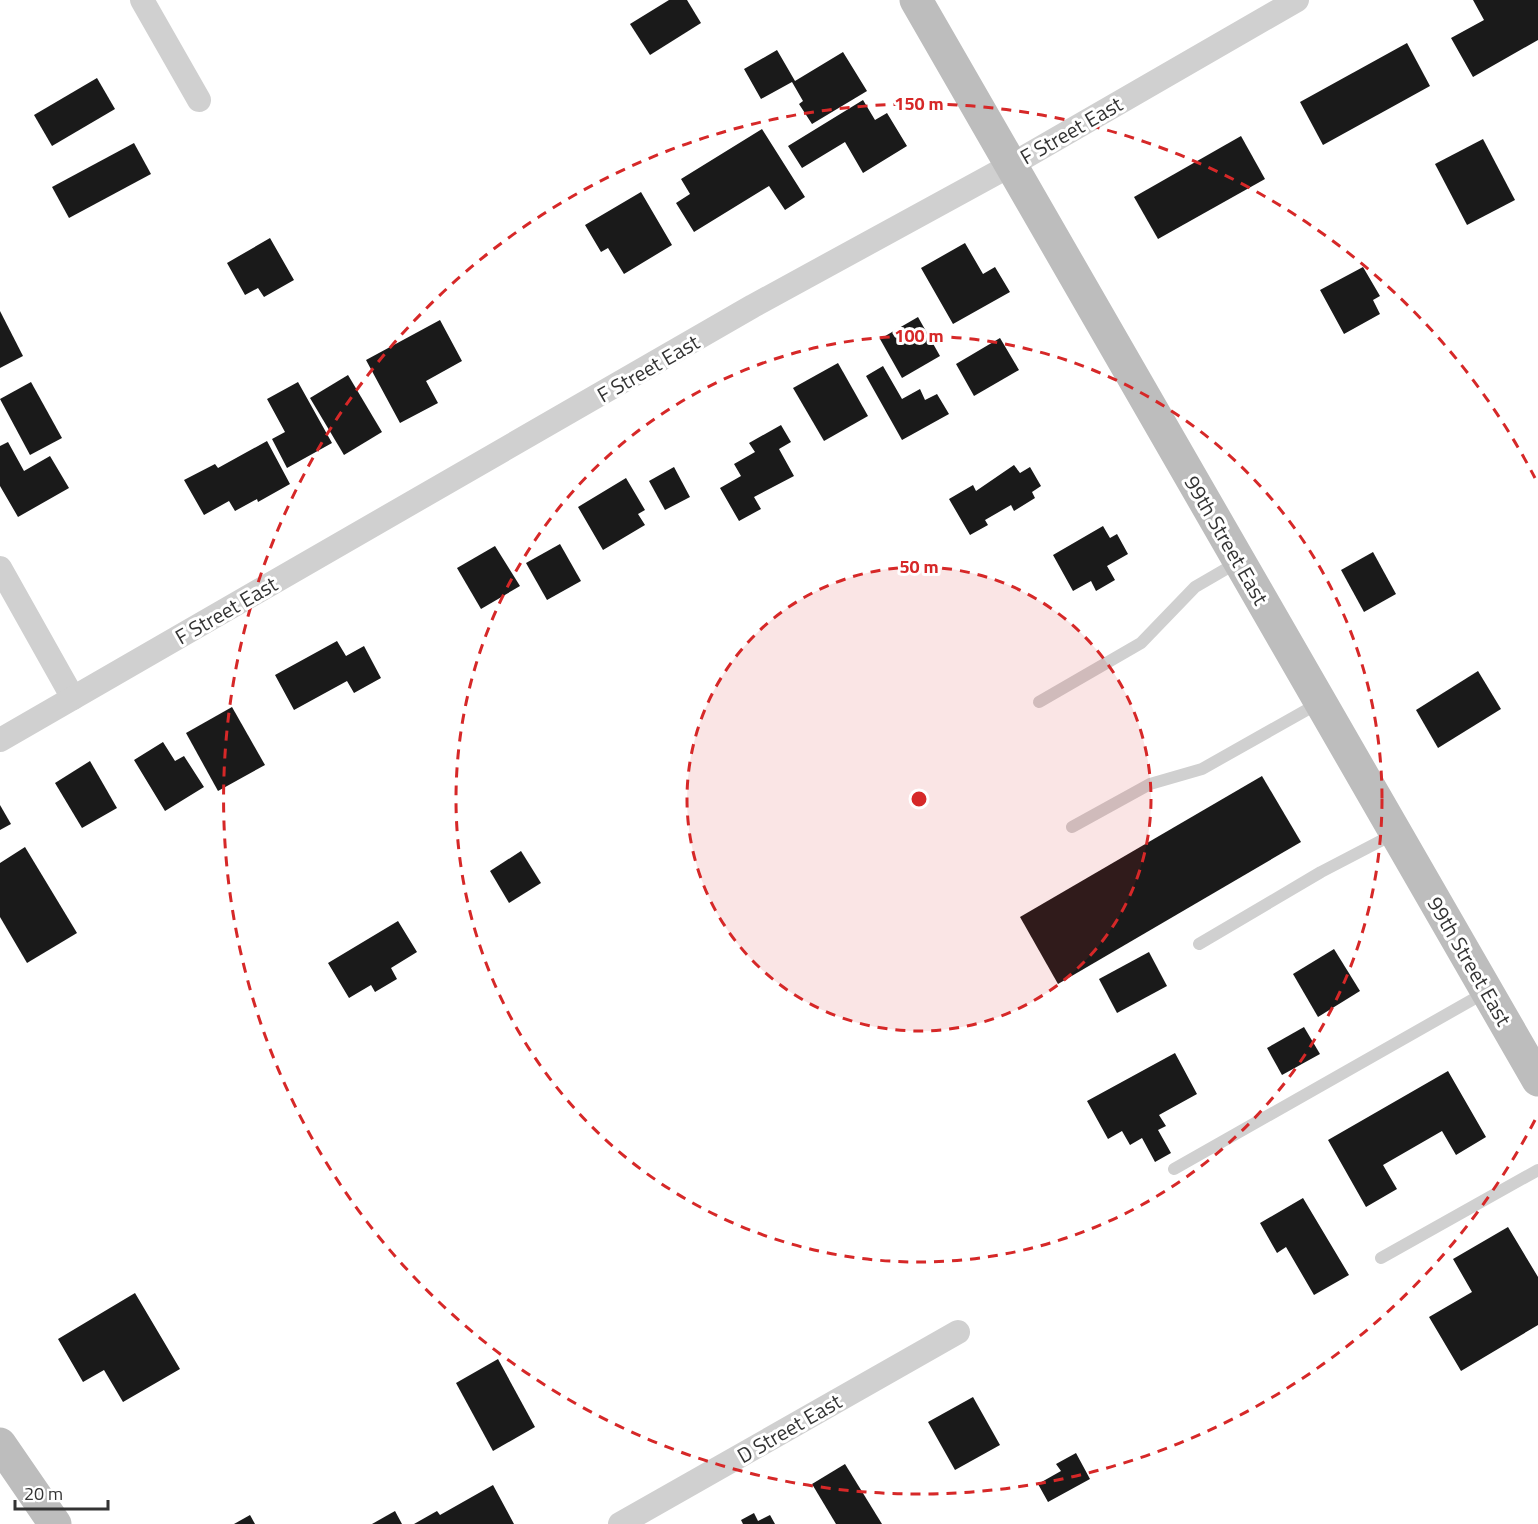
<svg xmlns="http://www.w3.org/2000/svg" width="1538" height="1524" font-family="'Titillium Web',sans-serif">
	<rect width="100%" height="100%" fill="#fff"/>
	<g fill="#1a1a1a">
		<path d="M669 0H687L701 23 650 55 630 24Z"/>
		<path d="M1473 0H1538V40L1473 77 1451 38 1484 20Z"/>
		<path d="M1407 43 1430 86 1323 145 1300 102Z"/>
		<path d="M777 50 795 81 843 52 867 91 812 124 799 104 803 101 792 82 761 99 744 69Z"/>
		<path d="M97 78 115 109 52 146 34 115Z"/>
		<path d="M863 100 875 120 887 113 907 146 863 173 845 142 802 168 788 146Z"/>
		<path d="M762 129 805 197 785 210 769 186 694 232 676 203 690 194 681 179Z"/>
		<path d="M1241 136 1265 179 1158 239 1134 197Z"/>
		<path d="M1483 139 1515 200 1467 225 1435 164Z"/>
		<path d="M134 143 151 174 69 218 52 187Z"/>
		<path d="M641 192 672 245 624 274 608 248 601 252 585 225Z"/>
		<path d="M270 238 294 280 264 297 258 288 245 295 227 263Z"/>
		<path d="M965 243 983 274 995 267 1010 292 953 324 921 268Z"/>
		<path d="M1363 267 1380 296 1373 300 1380 314 1344 334 1320 290Z"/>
		<path d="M0 311 23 356 0 368Z"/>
		<path d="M918 317 940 356 902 378 880 339Z"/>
		<path d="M440 320 462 361 426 381 438 403 400 423 366 360Z"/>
		<path d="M1000 338 1019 370 974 396 956 364Z"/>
		<path d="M838 363 868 416 824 441 793 388Z"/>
		<path d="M883 366 902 399 920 389 925 400 937 394 949 414 902 440 866 376Z"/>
		<path d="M348 375 382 432 344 455 310 398Z"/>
		<path d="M31 382 62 438 30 455 0 399Z"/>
		<path d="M298 382 332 443 287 468 272 439 285 432 267 399Z"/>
		<path d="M781 425 791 442 779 449 794 476 754 497 761 509 739 521 720 488 741 476 734 464 755 452 749 443Z"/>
		<path d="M267 441 290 484 258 502 257 499 235 511 229 501 204 515 184 480 215 464 218 468Z"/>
		<path d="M8 442 24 471 50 456 69 488 18 517 0 486V446Z"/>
		<path d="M1014 465 1020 473 1030 467 1041 486 1032 492 1035 498 1014 511 1011 505 985 520 988 525 970 535 949 499 973 485 976 491Z"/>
		<path d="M674 467 690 497 665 510 649 481Z"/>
		<path d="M626 478 645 510 638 514 645 525 603 550 578 507Z"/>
		<path d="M1103 526 1110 538 1117 534 1128 554 1107 566 1115 580 1096 591 1091 581 1073 591 1053 555Z"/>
		<path d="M560 544 581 581 547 600 526 563Z"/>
		<path d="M495 546 520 586 481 609 457 568Z"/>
		<path d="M1373 552 1396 594 1364 612 1341 570Z"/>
		<path d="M337 641 346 656 364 646 381 678 354 693 347 681 294 710 275 675Z"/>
		<path d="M1478 671 1501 709 1438 748 1416 710Z"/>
		<path d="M232 707 265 765 218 791 186 733Z"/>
		<path d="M163 742 175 761 184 756 204 787 165 811 134 760Z"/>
		<path d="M90 761 117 808 82 828 55 783Z"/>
		<path d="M1262 776 1301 842 1058 984 1020 917Z"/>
		<path d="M0 805 11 824 0 830Z"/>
		<path d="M25 847 77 933 27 963 0 917V863Z"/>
		<path d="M521 851 541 883 509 903 490 871Z"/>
		<path d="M398 921 417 952 391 968 397 979 375 992 371 985 349 998 328 963Z"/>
		<path d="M1334 949 1360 991 1318 1017 1293 974Z"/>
		<path d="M1149 952 1167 986 1117 1013 1099 979Z"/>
		<path d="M1304 1027 1320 1054 1282 1075 1267 1048Z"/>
		<path d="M1175 1053 1197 1094 1159 1115 1166 1126 1158 1130 1171 1153 1155 1162 1142 1138 1130 1145 1122 1131 1108 1139 1087 1101Z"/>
		<path d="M1448 1071 1486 1137 1456 1155 1442 1131 1383 1165 1397 1189 1366 1207 1328 1140Z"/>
		<path d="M1303 1198 1349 1275 1314 1295 1286 1247 1277 1253 1260 1223Z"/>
		<path d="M1508 1227 1538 1277V1325L1461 1371 1429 1317 1472 1292 1453 1259Z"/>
		<path d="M135 1293 180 1369 123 1402 104 1370 83 1382 58 1339Z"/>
		<path d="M498 1359 535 1427 493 1451 456 1383Z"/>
		<path d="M973 1397 1000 1445 955 1470 928 1422Z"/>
		<path d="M1076 1453 1090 1479 1048 1502 1038 1484 1061 1471 1056 1464Z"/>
		<path d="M845 1464 882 1524H836L812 1484Z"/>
		<path d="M493 1485 514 1524H414L437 1511 440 1515Z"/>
		<path d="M395 1511 402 1524H372Z"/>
		<path d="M754 1513 758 1521 770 1515 775 1524H743L741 1520Z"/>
		<path d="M250 1515 255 1524H234Z"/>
	</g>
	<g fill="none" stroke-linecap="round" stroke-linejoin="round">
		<g stroke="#d0d0d0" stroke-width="12">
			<path d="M1039 702 1141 643 1195 587 1238 562"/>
			<path d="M1072 827 1150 784 1202 769 1319 703"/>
			<path d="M1199 944 1321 872 1394 834"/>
			<path d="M1174 1169 1486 992"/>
			<path d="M1381 1258 1538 1170"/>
		</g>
		<g stroke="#d0d0d0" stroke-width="24">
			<path d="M142 0 199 100"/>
			<path d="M0 568 73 698"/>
			<path d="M0 740 753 306 1011 165 1297 0"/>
			<path d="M620 1524 958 1332"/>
		</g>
		<g stroke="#bdbdbd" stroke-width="33">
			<path d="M916 0 1538 1080"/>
			<path d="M0 1444 55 1524"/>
		</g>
	</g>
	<circle cx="919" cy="799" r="232" fill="#d62828" fill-opacity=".12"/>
	<g fill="none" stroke="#d62828" stroke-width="3" stroke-dasharray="10 8">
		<circle cx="919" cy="799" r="232"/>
		<circle cx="919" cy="799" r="463"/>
		<path d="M1535 1120A695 695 0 1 1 1535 478"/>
	</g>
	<g text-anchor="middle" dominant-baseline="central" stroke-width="6" stroke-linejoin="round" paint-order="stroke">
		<g font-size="21" fill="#333" stroke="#fff">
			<text transform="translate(1071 130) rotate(-30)">F Street East</text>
			<text transform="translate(648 368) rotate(-30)">F Street East</text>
			<text transform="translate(1227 540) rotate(60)">99th Street East</text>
			<text transform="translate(226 610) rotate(-30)">F Street East</text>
			<text transform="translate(1470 961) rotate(60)">99th Street East</text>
			<text transform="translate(789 1428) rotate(-30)">D Street East</text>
		</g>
	</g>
	<circle cx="919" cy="799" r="9" fill="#d62828" stroke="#fff" stroke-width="3"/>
	<g font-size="18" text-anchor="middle" font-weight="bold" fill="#d62828" stroke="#fff" stroke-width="6" stroke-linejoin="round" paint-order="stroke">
		<text x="919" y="110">150 m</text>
		<text x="919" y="342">100 m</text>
		<text x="919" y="573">50 m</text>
	</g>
	<path d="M15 1500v9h93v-9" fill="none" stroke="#333333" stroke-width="3"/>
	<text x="24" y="1500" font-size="18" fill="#333333" stroke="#ffffff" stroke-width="4.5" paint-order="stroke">20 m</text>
</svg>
